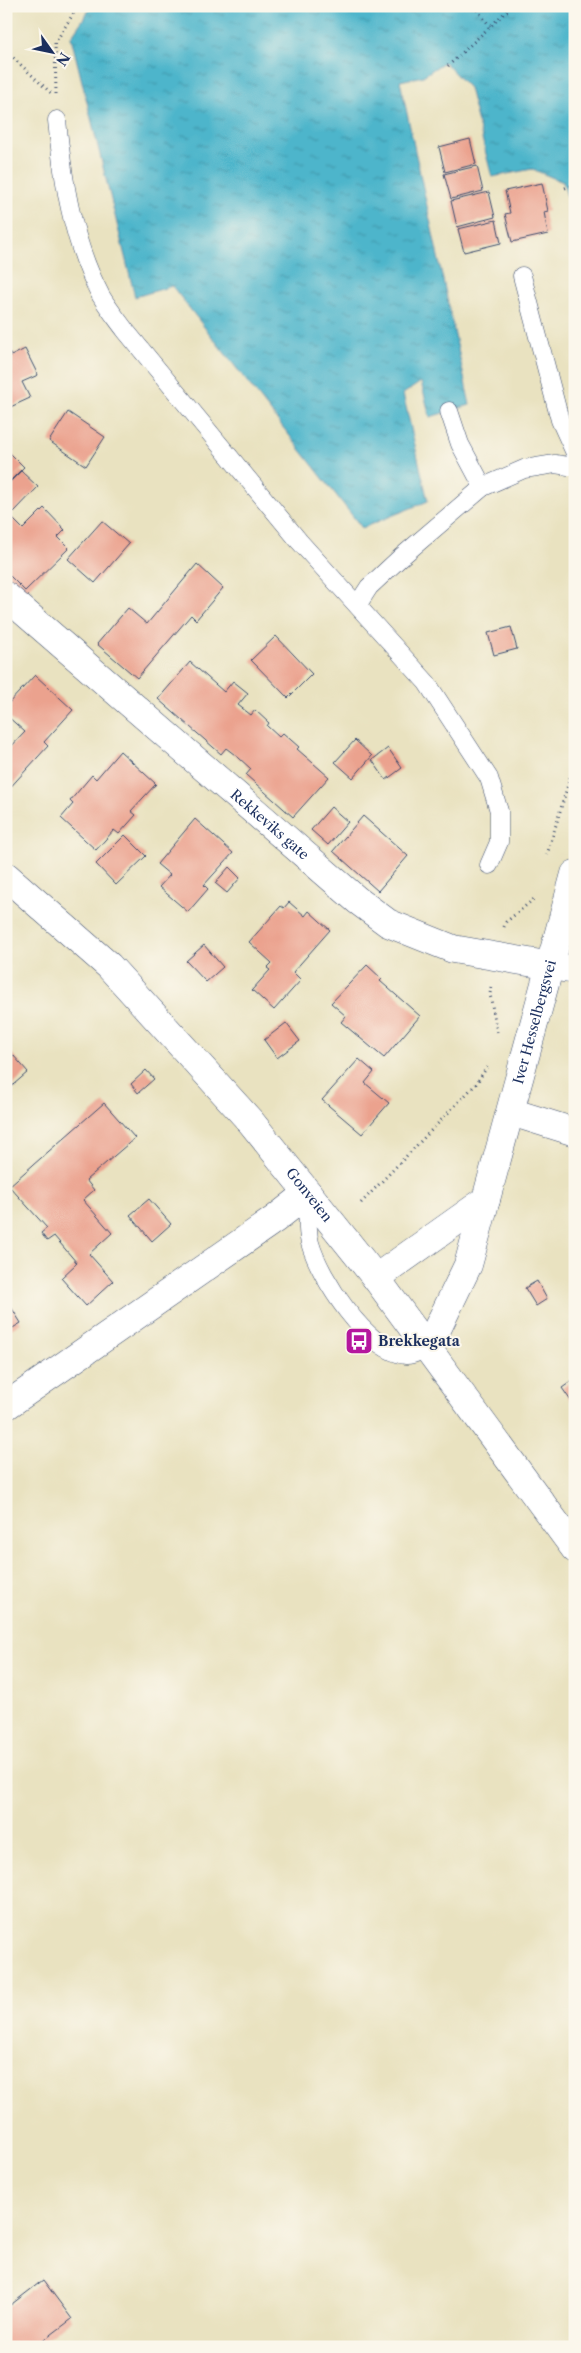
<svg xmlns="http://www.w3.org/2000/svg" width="581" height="2353" font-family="'Libre Caslon Text',serif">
	<defs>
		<pattern id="water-ripples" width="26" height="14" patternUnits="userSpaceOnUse" patternTransform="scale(1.25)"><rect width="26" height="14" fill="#4db5cb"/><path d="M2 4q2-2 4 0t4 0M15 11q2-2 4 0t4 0" fill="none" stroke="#3f94a8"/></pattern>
	</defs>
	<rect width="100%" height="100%" fill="#fbf7ec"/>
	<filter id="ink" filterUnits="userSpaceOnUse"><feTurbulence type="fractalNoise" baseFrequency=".02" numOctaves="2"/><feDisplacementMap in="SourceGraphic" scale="10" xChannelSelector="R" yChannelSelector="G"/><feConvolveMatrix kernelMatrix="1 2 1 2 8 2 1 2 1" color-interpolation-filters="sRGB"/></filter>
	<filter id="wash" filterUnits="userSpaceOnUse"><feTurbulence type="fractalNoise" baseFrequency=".0096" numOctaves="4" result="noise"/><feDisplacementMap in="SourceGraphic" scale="20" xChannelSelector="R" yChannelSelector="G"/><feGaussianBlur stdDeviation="1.12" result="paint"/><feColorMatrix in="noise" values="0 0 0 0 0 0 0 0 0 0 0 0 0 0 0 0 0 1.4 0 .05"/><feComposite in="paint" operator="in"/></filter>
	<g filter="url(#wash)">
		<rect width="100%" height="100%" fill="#e9e2c0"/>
		<path fill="url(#water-ripples)" stroke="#347294" d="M92 6H575V224L563 182 532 169 492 177 469 88 444 62 423 76 400 81 470 405 430 417 421 382 403 394 428 501 362 528 172 286 135 297 71 37Z"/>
		<g id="blocks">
			<g fill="#eba28e">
				<path d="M470 139 476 164 445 172 439 147Z"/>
				<path d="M477 166 483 191 451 199 444 174Z"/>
				<path d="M542 183 548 211 544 212 548 234 512 242 505 214 510 213 505 191Z"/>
				<path d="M489 192 495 217 457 227 451 201Z"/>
				<path d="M496 220 501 243 464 252 458 229Z"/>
				<path d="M25 349 38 375 22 382 30 398 6 409V353L9 352 11 356Z"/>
				<path d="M68 412 105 437 86 466 49 441Z"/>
				<path d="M9 452 24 467 8 483 6 454Z"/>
				<path d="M21 471 38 487 14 512 6 505V486Z"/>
				<path d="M44 508 65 530 58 537 69 548 25 591 6 572V526L13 519 23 529Z"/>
				<path d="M102 521 129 544 95 583 68 559Z"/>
				<path d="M197 564 223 588 196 620 191 615 137 678 97 644 128 608 147 624Z"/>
				<path d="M511 627 517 649 494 655 488 633Z"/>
				<path d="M276 636 312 674 288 698 251 660Z"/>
				<path d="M190 662 224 692 233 681 248 693 238 705 251 715 255 710 269 723 267 726 279 737 283 733 299 747 297 749 329 777 293 817 246 775 251 769 239 758 226 748 221 754 158 699Z"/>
				<path d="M35 675 73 710 44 742 48 746 6 792V752L25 732 6 715V706Z"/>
				<path d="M355 740 372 756 353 778 335 762Z"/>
				<path d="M388 748 402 768 386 780 372 760Z"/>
				<path d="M120 751 156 784 131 811 136 815 119 834 114 830 96 850 61 818 73 804 70 801 92 775 96 779Z"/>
				<path d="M331 807 348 822 328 845 311 830Z"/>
				<path d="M363 816 408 856 378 891 333 851Z"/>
				<path d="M195 819 233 853 204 885 208 889 188 912 159 887 170 875 157 864Z"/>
				<path d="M125 835 146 856 116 885 96 864Z"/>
				<path d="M229 867 240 878 227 893 215 883Z"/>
				<path d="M289 902 305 916 309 911 330 930 293 972 301 980 274 1010 252 990 270 970 267 968 272 963 249 942 281 906 284 908Z"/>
				<path d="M204 945 223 967 206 982 186 961Z"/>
				<path d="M367 965 382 979 380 981 420 1016 384 1058 341 1022 346 1016 331 1003Z"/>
				<path d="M286 1023 300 1041 277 1058 264 1040Z"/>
				<path d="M6 1047 28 1072 6 1091Z"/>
				<path d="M359 1059 374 1072 365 1083 389 1103 362 1134 322 1100Z"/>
				<path d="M146 1070 154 1079 138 1093 131 1084Z"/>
				<path d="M104 1103 135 1138 86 1180 94 1190 83 1200 112 1233 89 1254 113 1281 86 1306 61 1278 77 1263 54 1236 47 1241 41 1233 47 1228 9 1186Z"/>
				<path d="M149 1199 171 1224 152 1241 130 1215Z"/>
				<path d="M537 1281 547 1299 536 1306 525 1288Z"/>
				<path d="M6 1299 21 1323 6 1332Z"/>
				<path d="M572 1381 575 1385V1398L571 1401 562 1388Z"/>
				<path d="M43 2280 72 2319 35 2347H6V2305L8 2307Z"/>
			</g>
		</g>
	</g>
	<g filter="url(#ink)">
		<use href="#blocks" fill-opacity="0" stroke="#3a4a6d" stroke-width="1"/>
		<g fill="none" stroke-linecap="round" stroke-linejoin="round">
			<defs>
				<g id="service">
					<path d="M57 120C63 181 72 241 101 296 108 308 117 319 125 330L299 541 427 683 489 778 499 811V842L489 865"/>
					<path d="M522 276 560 420 575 453"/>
					<path d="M449 411 460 444 483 487"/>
					<path d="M358 604 369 587 400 558 483 487 524 469 555 464 575 467"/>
					<path d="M308 1194C308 1209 306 1229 310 1243 320 1278 367 1351 406 1355 412 1356 422 1350 428 1348"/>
				</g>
				<g id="minor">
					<path id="s1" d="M6 596 357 900 388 923 453 949 575 970"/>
					<path d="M511 1112 575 1132"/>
					<path d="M376 1278 486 1200"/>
					<path id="s2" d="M428 1348 468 1265 575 874"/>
					<path d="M6 1406 275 1219 308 1193"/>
				</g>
				<g id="tertiary">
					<path id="s3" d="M6 876 109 966 251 1122 376 1278 575 1549"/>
				</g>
			</defs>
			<use href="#service" stroke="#3a4a6d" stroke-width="19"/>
			<use href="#minor" stroke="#3a4a6d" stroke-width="29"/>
			<use href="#tertiary" stroke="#3a4a6d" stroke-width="29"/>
			<g stroke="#3a4a6d" stroke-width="3" stroke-dasharray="1 4" stroke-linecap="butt">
				<path d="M474 6 490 26"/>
				<path d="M6 51 52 94"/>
				<path d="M448 66 512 6"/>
				<path d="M56 94 55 43 78 6"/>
				<path d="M565 188 575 184"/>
				<path d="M547 855 575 761"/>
				<path d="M504 927 506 922 534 899"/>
				<path d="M491 987 490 994 497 1032"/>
				<path d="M361 1203 476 1084 487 1067"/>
			</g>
			<use href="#service" stroke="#fff" stroke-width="18"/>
			<use href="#minor" stroke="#fff" stroke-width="28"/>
			<use href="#tertiary" stroke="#fff" stroke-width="28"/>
		</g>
	</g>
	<defs>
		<symbol id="bus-square" viewBox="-11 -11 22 22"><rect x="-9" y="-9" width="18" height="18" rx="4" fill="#b5179e" stroke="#fbf7ec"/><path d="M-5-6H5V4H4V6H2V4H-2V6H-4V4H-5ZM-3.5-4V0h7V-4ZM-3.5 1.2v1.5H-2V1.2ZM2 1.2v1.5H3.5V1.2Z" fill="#fff"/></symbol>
	</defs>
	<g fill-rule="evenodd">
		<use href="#bus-square" x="343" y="1325" width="32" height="32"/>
	</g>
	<g text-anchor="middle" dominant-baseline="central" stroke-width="4" stroke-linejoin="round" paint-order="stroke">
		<g font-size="14" fill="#1b2f5e" stroke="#fbf7ec">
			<text stroke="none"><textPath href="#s1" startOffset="349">Rekkeviks gate</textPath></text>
			<text stroke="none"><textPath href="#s2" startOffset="344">Iver Hesselbergsvei</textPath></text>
			<text stroke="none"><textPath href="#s3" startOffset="441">Gonveien</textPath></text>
		</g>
		<g font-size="14" font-weight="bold" fill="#1b2f5e" stroke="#fbf7ec" text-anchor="start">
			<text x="378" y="1341">Brekkegata</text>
		</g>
	</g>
	<rect width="581" height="2353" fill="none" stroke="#fbf7ec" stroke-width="25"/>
	<g transform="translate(52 52) rotate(123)" stroke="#fbf7ec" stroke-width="4" paint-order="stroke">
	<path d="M0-4L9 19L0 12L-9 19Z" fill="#1b2f5e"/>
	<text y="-8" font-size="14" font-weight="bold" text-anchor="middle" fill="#1b2f5e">N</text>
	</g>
</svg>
